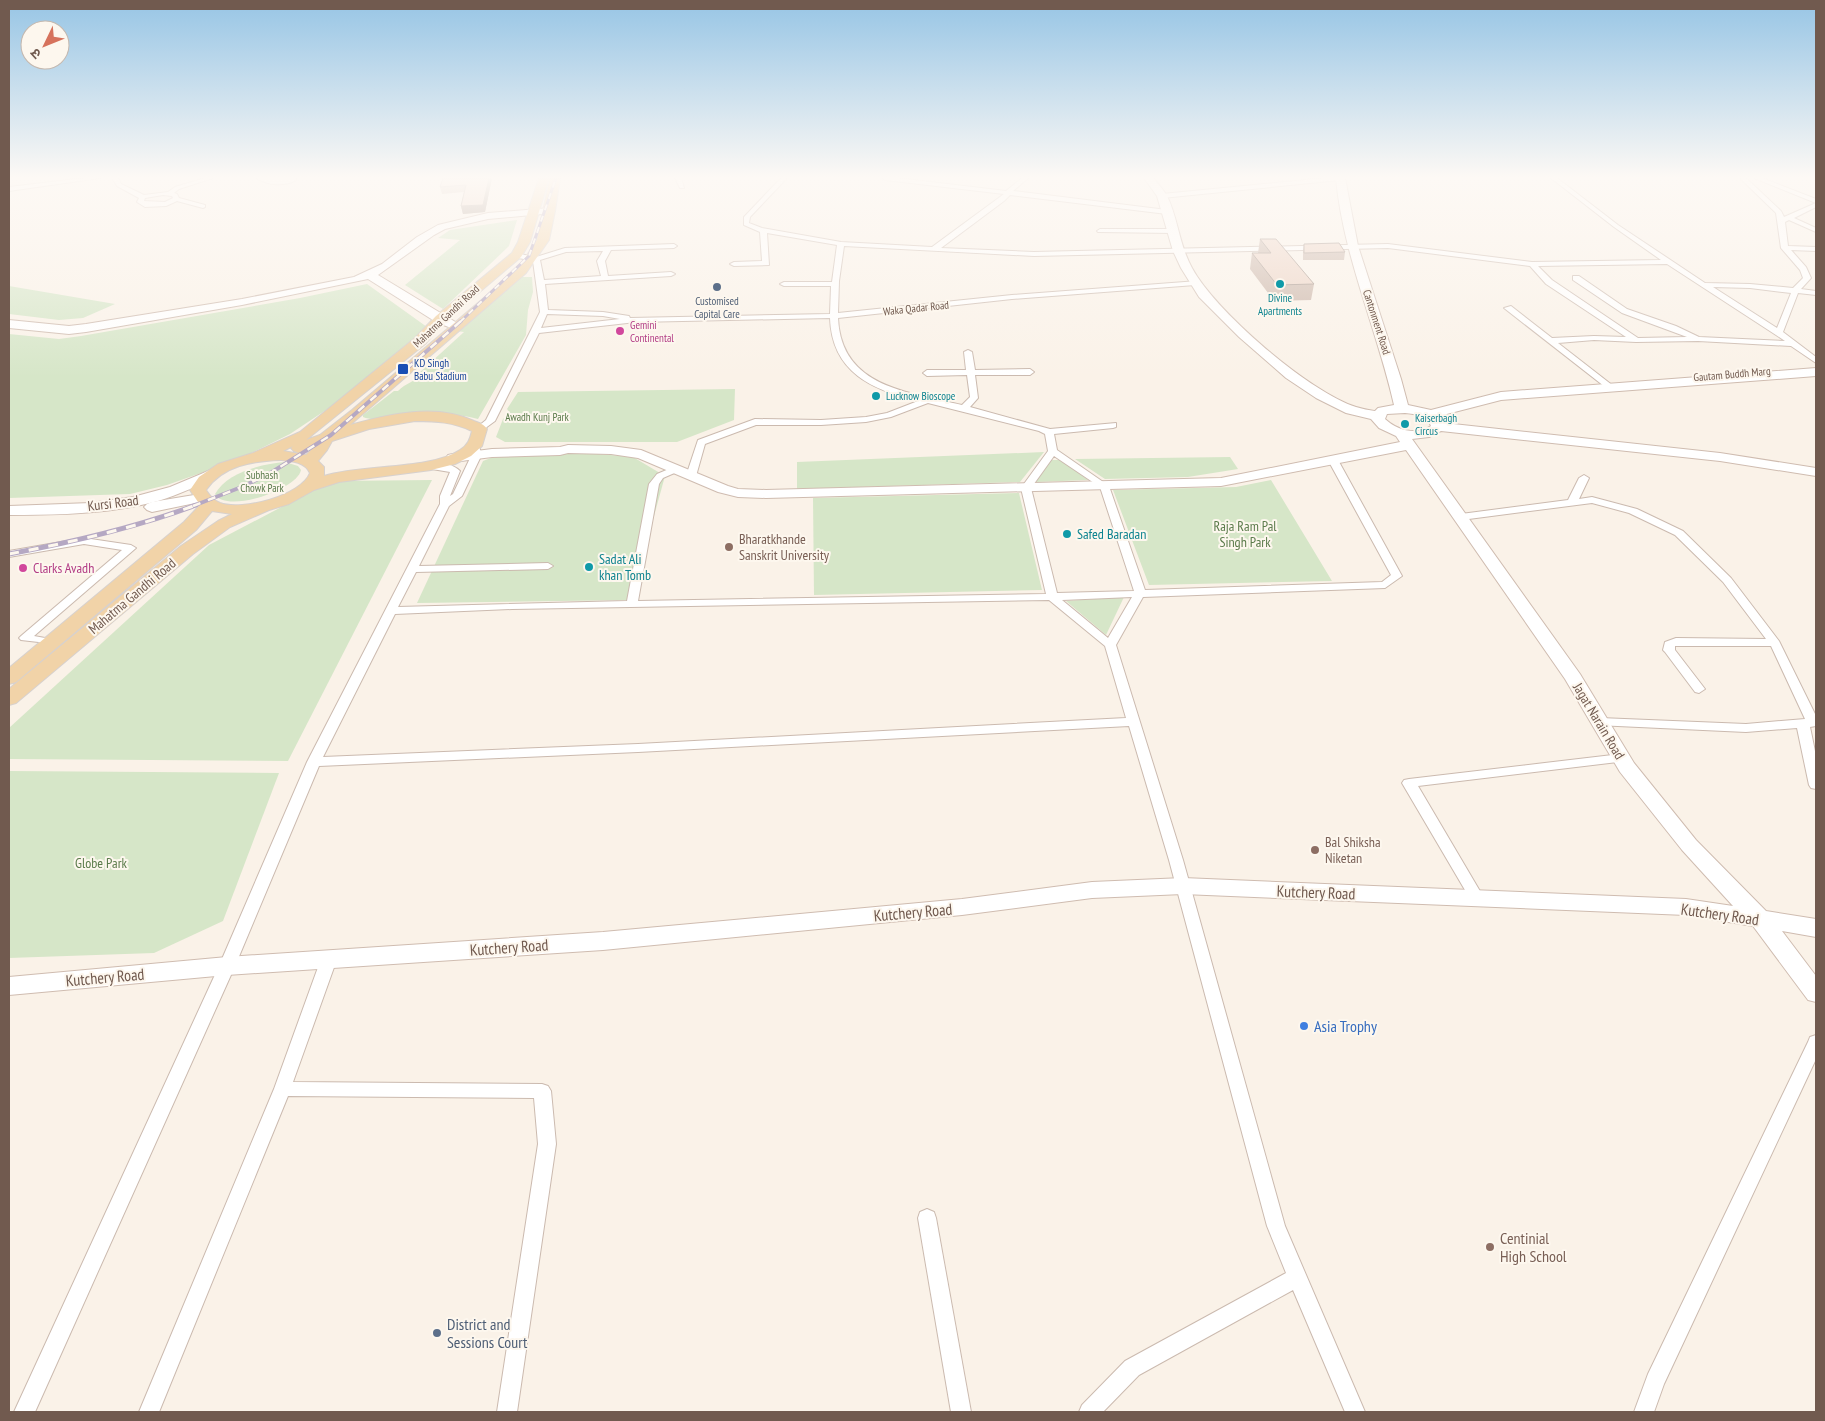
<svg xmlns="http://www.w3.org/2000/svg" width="1825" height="1421" font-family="'PT Sans Narrow','Noto Sans Devanagari',sans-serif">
	<rect width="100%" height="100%" fill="#faf2e8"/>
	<g fill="#d6e6c8">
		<path d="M517 220 509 246 443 309 405 285 460 240 438 238 450 230Z"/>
		<path d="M521 277H532L533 292 528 310 526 335 478 419C455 413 432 413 408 414 394 414 377 423 363 417V415L394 391H398C406 383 414 382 423 374H418L464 332 456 331Z"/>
		<path d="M367 284 427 327 338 402 290 434 235 461 167 485 130 494 9 498V334L59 339 81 336 300 298Z"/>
		<path d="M9 286 115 304 83 318 59 320 9 314Z"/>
		<path d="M735 389 734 420 677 442H505L496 437 503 419 511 414 507 409 518 392Z"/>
		<path d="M1044 452 1020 482 797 489V462Z"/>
		<path d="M501 454H599L633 457 665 476 631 600 417 603 483 461Z"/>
		<path d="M1230 457 1238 469 1188 477 1105 479 1075 459Z"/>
		<path d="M1050 460H1062L1088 480 1036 482Z"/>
		<path d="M285 462 298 466 301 470C297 490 225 514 215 494 227 472 262 464 285 462Z"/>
		<path d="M432 480 288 761 9 759V728L209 545 331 481Z"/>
		<path d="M1271 480 1332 581 1149 585 1113 490 1236 487Z"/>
		<path d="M1019 493 1042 590 814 595 813 498Z"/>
		<path d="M1124 597 1106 635 1066 601Z"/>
		<path d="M9 771 279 773 223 921 154 953 9 958Z"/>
	</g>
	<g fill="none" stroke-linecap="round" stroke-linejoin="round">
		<defs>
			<g id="street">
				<path d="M85 178H100L9 191V187Z"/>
				<path d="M112 178H118L121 184 144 195 168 192 175 187 205 178H213L179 189 174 193 177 194 179 198 205 205V207L203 208 177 201 166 206 145 207 137 202 139 198 117 186ZM163 195 172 196 173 198 165 202 144 201 145 198Z"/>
				<path d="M256 178H295L296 180C285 187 267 185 256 178Z"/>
				<path d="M675 178H681L684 188H680Z"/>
				<path d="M781 178H787L750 217 749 223 762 228 841 242 932 247 1004 194 885 180 882 178H897L1006 191 1022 178H1028L1013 191 1167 210 1170 212 1167 214 1010 195 1004 201 941 248 1034 252 1388 244 1532 262 1661 260 1614 227 1551 178H1557L1618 225 1705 283 1750 284 1793 288 1803 278 1800 270 1781 248 1776 213 1740 178H1746L1781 211 1784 217 1816 203V207L1794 218 1816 228V232L1789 220 1785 222 1788 246 1816 247V251L1791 250 1806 267 1811 278 1801 289 1816 291V295L1798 293 1783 332 1816 357V363L1791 346 1698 341 1636 342 1594 340 1558 343 1612 385 1613 387 1609 390 1504 308 1511 306 1552 338 1594 336 1626 337 1546 284 1530 266 1388 248 1034 256 844 246 839 281 838 313 1012 295 1198 281V285H1195L1012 299 838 318C841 388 909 392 962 405L970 397 967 375 927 376 923 373 927 370H966L964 352 968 350 972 352 975 370 1030 369 1034 372 1030 375H975L978 398 970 407 1050 429 1116 423V427L1113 428 1054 434 1057 450 1109 486 1145 590 1382 582 1391 575 1328 460 1333 457 1338 460 1402 576 1385 588 1143 597 1116 645 1183 860 1285 1226 1365 1412H1345L1293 1290 1139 1375 1103 1412H1079L1082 1405 1125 1361 1286 1273 1267 1226 1169 860 1129 726 638 752 319 766 235 966 35 1412H14L219 966 307 762 440 504V496L450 472 426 468V464C436 462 452 463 460 471L450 496 453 494 472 454 469 445 471 443H477L482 454 462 496 449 506 419 566 548 563 553 566 548 569 416 572 398 607 627 601 649 484 657 474 676 466 681 469 679 471 663 478 659 484 638 601 1046 594 1021 488 1048 451 1045 434 1039 431 928 403 891 417 866 422 821 425H756L705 444 696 476 691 479 688 478 686 476 698 440 755 419 821 420 866 417 887 413 918 401C873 390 832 373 830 318L636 322 539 333 495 421 480 432 475 429 486 420 540 312 533 261 514 257V253L536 257 565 248 674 244 677 246 674 248 611 250 605 261 608 276 671 272 675 274 671 276 545 284 548 310 603 312 629 316 630 318 830 314 831 286H784L780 284 784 282H832L837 245 767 233 769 265 734 266 730 264 734 262 762 261 760 232 744 225V217ZM603 251 597 261 601 276 544 280 540 260 566 252ZM1667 264 1776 335 1785 341 1699 337 1676 326 1627 309 1579 276H1573V280L1622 313 1687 337 1638 338 1552 280 1538 266ZM1713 287 1750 288 1791 293 1777 328ZM547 314 603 316 620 319 541 328ZM1054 456 1100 487 1134 591 1057 593 1031 488ZM1132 597 1108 638 1062 600ZM1049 600 1105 646 1126 718 638 744 323 757 395 614 512 609Z"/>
				<path d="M1325 178H1343L1340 180 1162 198 1159 196 1162 194Z"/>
				<path d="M1754 178H1762L1816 199V203Z"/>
				<path d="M1100 229H1173L1176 231 1173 233 1098 232 1097 231Z"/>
				<path d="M1584 475 1589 478 1579 499 1592 497 1637 509 1683 531 1731 578 1779 641 1816 716V726L1810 727 1816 756V789L1811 788 1809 785 1797 728 1746 732 1596 725 1594 722 1600 718 1746 724 1805 719 1771 646H1675V650L1705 689 1699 693 1695 692 1665 652 1663 650 1665 642 1676 638 1766 639 1723 582 1675 535 1629 513 1592 503 1461 520 1456 517 1461 514 1568 500 1579 478Z"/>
				<path d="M84 538 131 545 136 548 34 636 56 640 58 642 56 644 21 640 19 638 21 636 122 550 84 544 9 557V551Z"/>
				<path d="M1621 754 1626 755 1628 758 1626 761 1418 786 1484 898 1482 902 1477 903 1472 902 1402 783 1404 780 1409 779Z"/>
				<path d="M329 953 334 955 337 959 293 1082 542 1084 548 1086 551 1091 556 1144 517 1412H497L538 1144 534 1098 288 1096 159 1412H139L274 1089 321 959 324 955Z"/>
				<path d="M1816 1035V1059L1664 1384 1654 1412H1634L1648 1374 1808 1042 1810 1037Z"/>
				<path d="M927 1209 934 1212 936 1218 971 1412H951L918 1218 920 1212Z"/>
			</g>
			<g id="secondary">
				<path d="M1144 178H1153C1157 183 1163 189 1167 196 1178 218 1179 245 1192 268 1215 311 1309 392 1356 407 1362 409 1369 410 1375 411L1378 408 1394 405C1377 329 1343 256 1336 178H1345L1358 246 1401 379 1408 405 1431 410 1501 392 1816 368V376L1501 400 1439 416 1444 423 1720 453 1816 468V476L1720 461 1441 431 1429 437 1412 439 1580 674 1634 763 1696 840 1766 911 1816 919V937L1782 931 1816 976V1002L1808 1000 1753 926 1686 915 1183 894 1092 898 962 915 603 950 227 975 9 995V977L227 957 603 932 962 899 1092 882 1183 878 1686 899 1733 906 1682 850 1620 772 1565 679 1406 450 1221 486 766 498 738 497 718 492 638 458 611 454 568 453 560 455 492 457 453 462 448 461 446 458 448 455 453 454 492 449 560 447 568 445 611 446 641 450 728 486 738 489 766 490 1221 478 1400 442 1396 436 1379 428 1371 419 1346 413 1316 398 1286 378 1239 337 1199 297 1181 268 1173 251 1157 196ZM1405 413C1416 414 1427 415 1431 426 1416 436 1397 430 1385 419L1387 414Z"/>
				<path d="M550 208 555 211 553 213 488 219 445 229 434 235 378 275 462 326 456 330 436 322 368 279 242 305 86 332 69 334 9 328V320L69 326 86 324 242 299 354 277 382 264 417 237 438 225 488 213Z"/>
				<path d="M213 469 218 470 220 473 218 476C198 485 179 495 158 501 110 514 58 515 9 515V506L91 503 133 497 170 487Z"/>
				<path d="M200 494 205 495 207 498 205 501 152 512 147 510 144 507 147 504 152 502Z"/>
			</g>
			<path id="primary" d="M539 178H549L530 242 521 257 444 322 425 344 306 440 320 435 352 410 518 269 537 240 550 178H560L555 211 549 240 526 273 350 425C389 414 436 403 474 421 479 423 484 424 487 429L482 446 471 456 455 464 431 470 339 482 314 490 289 504 269 510 230 527 193 554 16 703 9 705V689L181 546 218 521 232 514 212 511 196 530 16 682 9 684V668L184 522 200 505 190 490 199 477 218 464 253 453 300 432 415 338 436 316 512 253 518 242ZM415 421C436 421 453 422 472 431 470 439 468 445 460 450 430 470 363 464 324 476V467L318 461 327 450 332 441 369 429ZM293 446 291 448 294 451 299 453 313 448 306 455 283 451ZM281 460C292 461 305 462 310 473 301 496 242 511 220 503 213 500 210 496 206 490 223 465 253 461 281 460Z"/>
		</defs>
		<use href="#street" stroke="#cbbaaf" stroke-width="2"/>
		<use href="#secondary" stroke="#cfbcb0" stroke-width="2"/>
		<use href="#primary" stroke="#d7d1ce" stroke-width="2"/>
		<use href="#street" fill="#fff" fill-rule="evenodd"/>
		<use href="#secondary" fill="#fff" fill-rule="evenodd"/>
		<use href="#primary" fill="#f1d3a8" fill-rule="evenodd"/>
		<defs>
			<path id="rail-far2" d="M460 322 529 256 556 178"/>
			<path id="rail-far1" d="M193 506 244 486 272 472 331 435 461 321"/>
			<path id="rail" d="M9 554C73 542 135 528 196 505"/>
		</defs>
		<use href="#rail-far2" stroke="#b5a8c3" stroke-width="3"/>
		<use href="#rail-far1" stroke="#b5a8c3" stroke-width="4"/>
		<use href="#rail" stroke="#b5a8c3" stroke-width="5"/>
		<use href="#rail-far2" stroke="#fdf7ee" stroke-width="2" stroke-dasharray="6" stroke-linecap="butt"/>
		<use href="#rail-far1" stroke="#fdf7ee" stroke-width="2.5" stroke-dasharray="8" stroke-linecap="butt"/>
		<use href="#rail" stroke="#fdf7ee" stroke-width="3" stroke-dasharray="10" stroke-linecap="butt"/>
	</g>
	<g fill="#cbb5a8">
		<path d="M492 178 485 212 463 214 461 206 464 192 442 194 440 187Z"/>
		<path d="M1260 239 1314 284 1311 300 1274 301 1250 269 1252 253H1258Z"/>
		<path d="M1304 244 1345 252 1344 260H1303V252Z"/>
	</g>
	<path fill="#a59388" d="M489 178H492L485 212 463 214 461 206Z"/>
	<g fill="#ecd2c3" stroke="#a59388">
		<path d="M443 178H489L483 205 461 206 466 185 440 187Z"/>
		<path d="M1260 239H1276L1314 284 1277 285 1252 253H1271Z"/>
		<path d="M1339 243 1345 252 1304 253V244Z"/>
	</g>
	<linearGradient id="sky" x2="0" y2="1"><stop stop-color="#97c5e5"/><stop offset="0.47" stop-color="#fdf9f5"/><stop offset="1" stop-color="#fdf9f5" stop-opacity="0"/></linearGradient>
	<rect width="1825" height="377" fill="url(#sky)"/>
	<g fill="#0f9aa8" stroke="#fdf7ee" stroke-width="2">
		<circle cx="1280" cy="284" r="5"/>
		<circle cx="876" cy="396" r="5"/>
		<circle cx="1405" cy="424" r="5"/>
		<circle cx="1067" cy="534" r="5"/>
		<circle cx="589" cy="567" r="5"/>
	</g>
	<g fill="#5c6f8a" stroke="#fdf7ee" stroke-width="2">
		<circle cx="717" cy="287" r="5"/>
		<circle cx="437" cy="1333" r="5"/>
	</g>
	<g fill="#d1479c" stroke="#fdf7ee" stroke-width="2">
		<circle cx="620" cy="331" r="5"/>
		<circle cx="23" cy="568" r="5"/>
	</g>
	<rect fill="#1a4fb4" stroke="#fdf7ee" stroke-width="2" x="397" y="363" width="12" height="12" rx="2.5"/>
	<g fill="#8d6e63" stroke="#fdf7ee" stroke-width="2">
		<circle cx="729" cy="547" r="5"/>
		<circle cx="1315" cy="850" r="5"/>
		<circle cx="1490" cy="1247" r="5"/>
	</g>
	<circle fill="#3f7fe0" stroke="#fdf7ee" stroke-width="2" cx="1304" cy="1026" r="5"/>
	<g text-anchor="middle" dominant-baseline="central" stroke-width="4" stroke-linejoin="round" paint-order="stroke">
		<g font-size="11" fill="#0d838f" stroke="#fdf7ee" text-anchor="start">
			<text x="1280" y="298" text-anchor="middle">Divine<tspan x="1280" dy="13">Apartments</tspan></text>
			<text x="886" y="396">Lucknow Bioscope</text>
			<text x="1415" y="418">Kaiserbagh<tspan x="1415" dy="13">Circus</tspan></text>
		</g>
		<g font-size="11" fill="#4e5e75" stroke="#fdf7ee">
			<text x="717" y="301">Customised<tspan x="717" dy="13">Capital Care</tspan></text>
		</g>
		<g font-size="11" fill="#715a4f" stroke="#fdf7ee">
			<text transform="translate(916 308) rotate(-6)">Waka Qadar Road</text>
			<text transform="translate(446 316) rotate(-43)">Mahatma Gandhi Road</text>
			<text transform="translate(1377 322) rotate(72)">Cantonment Road</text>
			<text transform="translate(1732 374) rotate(-5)">Gautam Buddh Marg</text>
		</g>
		<g font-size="11" fill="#b23c85" stroke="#fdf7ee" text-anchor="start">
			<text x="630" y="325">Gemini<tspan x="630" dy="13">Continental</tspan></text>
		</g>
		<g font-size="11" fill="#164399" stroke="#fdf7ee" text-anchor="start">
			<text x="414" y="363">KD Singh<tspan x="414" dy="13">Babu Stadium</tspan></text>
		</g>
		<g font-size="11" fill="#5b7b4b" stroke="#fdf7ee">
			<text x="537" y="417">Awadh Kunj Park</text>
			<text x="262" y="475">Subhash<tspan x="262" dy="13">Chowk Park</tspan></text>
		</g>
		<g font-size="14" fill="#715a4f" stroke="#fdf7ee">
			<text transform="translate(113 503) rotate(-7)">Kursi Road</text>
			<text transform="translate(132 596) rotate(-40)">Mahatma Gandhi Road</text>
			<text transform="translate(1599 721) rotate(59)">Jagat Narain Road</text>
		</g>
		<g font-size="14" fill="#5b7b4b" stroke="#fdf7ee">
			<text x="1245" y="526">Raja Ram Pal<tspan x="1245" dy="16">Singh Park</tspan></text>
			<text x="101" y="863">Globe Park</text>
		</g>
		<g font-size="14" fill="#0d838f" stroke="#fdf7ee" text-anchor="start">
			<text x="1077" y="534">Safed Baradan</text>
			<text x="599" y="559">Sadat Ali<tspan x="599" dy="16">khan Tomb</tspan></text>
		</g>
		<g font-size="14" fill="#785e54" stroke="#fdf7ee" text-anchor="start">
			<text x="739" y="539">Bharatkhande<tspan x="739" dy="16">Sanskrit University</tspan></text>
			<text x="1325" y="842">Bal Shiksha<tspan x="1325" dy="16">Niketan</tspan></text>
		</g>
		<g font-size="14" fill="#b23c85" stroke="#fdf7ee" text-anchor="start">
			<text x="33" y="568">Clarks Avadh</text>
		</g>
		<g font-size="16" fill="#715a4f" stroke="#fdf7ee">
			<text transform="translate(1316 892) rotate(2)">Kutchery Road</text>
			<text transform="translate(913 912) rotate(-5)">Kutchery Road</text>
			<text transform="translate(1720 914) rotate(8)">Kutchery Road</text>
			<text transform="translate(509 947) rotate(-4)">Kutchery Road</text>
			<text transform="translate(105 977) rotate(-5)">Kutchery Road</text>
		</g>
		<g font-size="16" fill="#366cbe" stroke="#fdf7ee" text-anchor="start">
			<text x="1314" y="1026">Asia Trophy</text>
		</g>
		<g font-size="16" fill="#785e54" stroke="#fdf7ee" text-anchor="start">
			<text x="1500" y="1238">Centinial<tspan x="1500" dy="18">High School</tspan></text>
		</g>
		<g font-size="16" fill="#4e5e75" stroke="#fdf7ee" text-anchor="start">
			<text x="447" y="1324">District and<tspan x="447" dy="18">Sessions Court</tspan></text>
		</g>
	</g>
	<rect width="1825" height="1421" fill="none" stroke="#715a4f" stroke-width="20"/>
	<g transform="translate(45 45) rotate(227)"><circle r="24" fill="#fdf7ee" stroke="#c5b8ae"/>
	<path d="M0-4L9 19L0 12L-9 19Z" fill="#d6725c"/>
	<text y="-8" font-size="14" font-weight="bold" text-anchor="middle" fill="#715a4f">उ</text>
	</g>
</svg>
